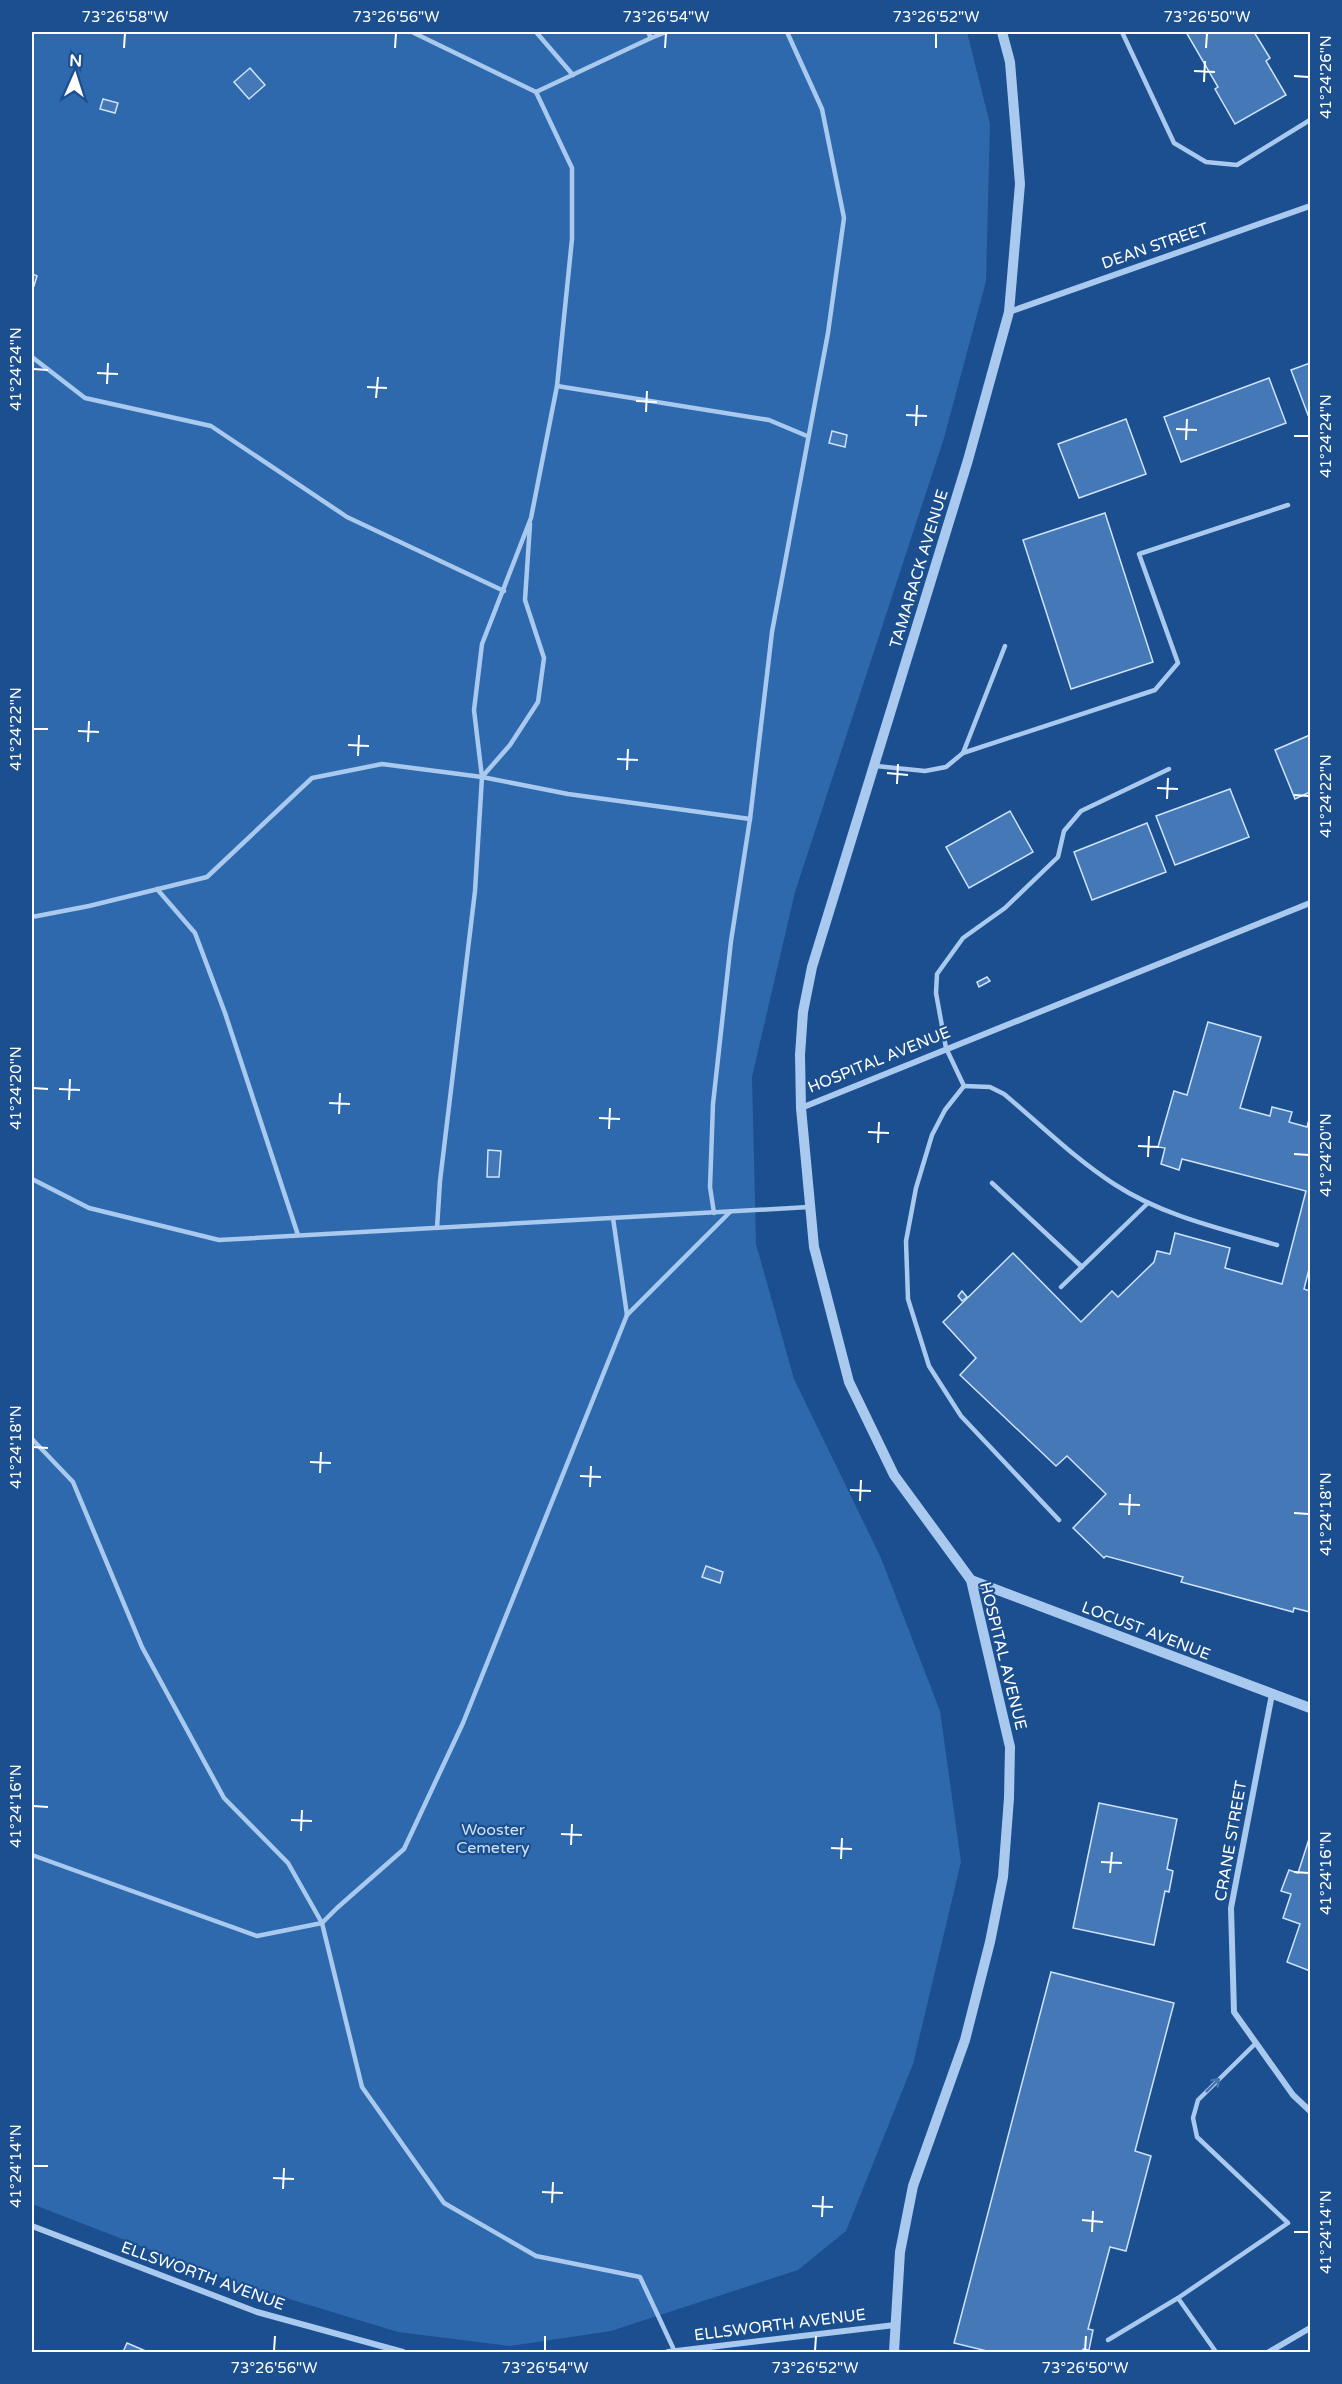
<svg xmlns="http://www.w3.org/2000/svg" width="1342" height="2384" font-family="'Varela Round',sans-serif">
	<rect width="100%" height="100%" fill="#1b4f8f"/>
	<path fill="#2e69ad" d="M32 32H967L990 124 986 281 944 438 795 892 752 1077 756 1244 794 1379 881 1558 940 1711 961 1862 913 2064 846 2231 798 2270 611 2331 510 2346 398 2332 233 2282 32 2204Z"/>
	<g fill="#4478b7" stroke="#cfe3fa" stroke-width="1.5">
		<path d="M1186 32H1254L1270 58 1266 61 1286 95 1235 124 1215 89 1218 87Z"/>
		<path d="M250 68 265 85 249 99 234 82Z"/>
		<path d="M103 99 118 103 115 113 100 109Z"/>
		<path d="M32 274 37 276 34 286 32 285Z"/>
		<path d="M1310 363V414L1308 415 1291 370Z"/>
		<path d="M1269 378 1286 423 1181 462 1164 417Z"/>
		<path d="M1126 419 1146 474 1079 498 1058 444Z"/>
		<path d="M832 431 847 435 845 447 829 443Z"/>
		<path d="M1105 513 1153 662 1071 689 1023 540Z"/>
		<path d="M1310 735V792L1295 799 1275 750Z"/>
		<path d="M1230 789 1249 837 1175 865 1156 816Z"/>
		<path d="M1010 811 1033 852 969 888 946 847Z"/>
		<path d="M1147 823 1166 872 1092 900 1074 852Z"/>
		<path d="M987 977 990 981 979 987 977 982Z"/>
		<path d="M1208 1022 1261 1037 1240 1108 1270 1116 1272 1107 1292 1112 1289 1122 1307 1127 1310 1116V1265L1304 1289 1310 1291V1612L1294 1608 1293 1612 1181 1582 1183 1577 1106 1556 1104 1558 1073 1528 1106 1494 1067 1456 1056 1466 960 1375 976 1358 943 1322 1013 1253 1081 1322 1112 1291 1118 1297 1154 1262 1157 1251 1170 1254 1175 1233 1230 1248 1225 1268 1282 1284 1306 1191 1182 1159 1179 1170 1161 1164 1165 1148 1158 1147 1174 1091 1187 1095Z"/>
		<path d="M488 1150 501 1151 499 1177H487Z"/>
		<path d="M962 1291 967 1297 962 1301 958 1296Z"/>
		<path d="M706 1566 723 1572 720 1583 702 1577Z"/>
		<path d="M1099 1803 1177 1819 1167 1869 1173 1871 1169 1892 1165 1891 1154 1945 1073 1928Z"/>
		<path d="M1310 1836V1971L1287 1962 1300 1924 1283 1918 1291 1894 1281 1891 1289 1870 1298 1873Z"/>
		<path d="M1051 1972 1174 2003 1135 2151 1151 2156 1126 2251 1110 2247 1088 2329 1093 2330 1089 2350 1083 2349 1082 2352H991L954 2343Z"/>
		<path d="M127 2343 148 2352H123Z"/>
	</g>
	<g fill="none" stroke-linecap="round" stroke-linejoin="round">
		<g stroke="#a9c9ee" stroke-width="4.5">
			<path d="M412 32 536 92 572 168V239L557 386 531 518 482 644 474 710 482 777"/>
			<path d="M536 32 573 75"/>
			<path d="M648 32 651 38 666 32"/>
			<path d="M1122 32 1174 143 1206 162 1237 165 1310 120"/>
			<path d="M536 92 651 38"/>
			<path d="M32 357 85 398 211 426 347 517 504 591"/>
			<path d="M557 386 769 420 807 436"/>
			<path d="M963 753 1155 690 1178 663 1139 554 1288 505"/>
			<path d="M876 766 925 771 946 767 963 753 1005 646"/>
			<path d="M157 889 195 933 225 1013 298 1235"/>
			<path d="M32 917 89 906 207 877 312 778 382 764 482 777 568 794 750 819"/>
			<path d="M964 1086 945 1110 932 1135 916 1188 906 1241 908 1299 929 1366 961 1416 1059 1520"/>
			<path d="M964 1086 946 1048 936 993 937 974 963 938 1005 908 1058 857 1064 831 1081 811 1169 769"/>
			<path d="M964 1086 990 1087 1004 1094C1040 1124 1075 1159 1114 1184 1163 1216 1222 1229 1277 1245"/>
			<path d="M32 1179 89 1208 219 1240 809 1207"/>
			<path d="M992 1183 1082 1267"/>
			<path d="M714 1213 710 1187 713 1104 731 941 750 819 772 632 828 333 844 218 822 109 787 32"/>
			<path d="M437 1228 440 1181 475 891 482 777 510 745 538 702 544 658 525 600 530 524"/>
			<path d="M1061 1287 1148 1203"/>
			<path d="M627 1315 730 1212"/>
			<path d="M32 1439 73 1482 142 1647 224 1798 288 1863 322 1923 362 2087 444 2203 536 2256 640 2277 675 2352"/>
			<path d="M32 1855 257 1936 322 1923 337 1908 404 1849 463 1723 627 1315 613 1218"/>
			<path d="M1178 2298 1288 2223 1197 2137 1193 2118 1198 2100 1256 2043"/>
			<path d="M1108 2340 1178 2298 1216 2352"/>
		</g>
		<g stroke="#a9c9ee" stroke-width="6">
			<path d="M1009 312 1310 206"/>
			<path d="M801 1108 1310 903"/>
			<path d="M1272 1694 1231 1908 1234 2012 1293 2095 1310 2111"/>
			<path d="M32 2226 257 2312 403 2352"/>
			<path d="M668 2352 895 2325"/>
			<path d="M1269 2352 1310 2328"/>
		</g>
		<g stroke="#a9c9ee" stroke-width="10">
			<path d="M971 1580 1310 1708"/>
			<path d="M894 2352 900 2252 913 2186 965 2040 990 1942 1003 1877 1009 1798 1010 1747 971 1580 894 1475 849 1382 814 1247 801 1108 800 1055 803 1012 812 967 968 460 1009 312 1020 184 1010 62 1002 32"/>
		</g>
	</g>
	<defs><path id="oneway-shaft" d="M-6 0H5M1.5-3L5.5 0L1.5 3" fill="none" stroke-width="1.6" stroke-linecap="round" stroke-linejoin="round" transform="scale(1.5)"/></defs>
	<use stroke="#4674ac" href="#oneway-shaft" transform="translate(1213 2085) rotate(-45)"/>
	<path fill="none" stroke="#fff" stroke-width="2" d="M124 48 125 33M395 48 396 33M665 48 666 33M936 48V33M1206 48 1207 33M1194 71 1215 72M1294 76 1309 77M1204 82 1205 61M33 369 48 370M97 373 118 374M107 384 108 363M367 387 387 388M376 398 378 377M636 401 657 402M646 412 647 391M906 415 927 416M916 426 917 405M1176 429 1197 430M1294 436H1309M1186 440 1187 419M33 729H48M78 731 99 732M88 742 89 721M348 745 369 746M358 756 359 735M617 759 638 760M627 770 628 749M887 773 908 775M897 784 898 764M1157 788 1178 789M1294 795 1309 796M1167 799 1168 778M33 1088 48 1089M59 1089 80 1090M69 1100 70 1079M329 1103 350 1104M339 1114 340 1093M599 1118 620 1119M609 1129 610 1108M868 1132 889 1133M878 1143 879 1122M1138 1146 1159 1147M1294 1154 1309 1155M1148 1157 1149 1136M33 1447 48 1448M310 1462 331 1463M320 1473 321 1452M580 1476 601 1477M590 1487 591 1466M850 1490 871 1491M860 1501 861 1480M1119 1504 1140 1505M1294 1513 1309 1514M1129 1515 1130 1494M33 1806 48 1807M291 1820 312 1821M301 1831 302 1810M561 1834 582 1835M571 1845 572 1824M831 1848 852 1849M841 1859 842 1838M1101 1862 1122 1863M1294 1872 1309 1873M1110 1873 1112 1852M33 2166H48M273 2178 294 2179M283 2189 284 2168M542 2192 563 2193M552 2203 553 2182M812 2206 833 2207M822 2217 823 2196M1082 2220 1103 2222M1092 2232 1093 2211M1294 2232H1309M274 2351 275 2336M545 2351V2336M815 2351 816 2336M1085 2351 1086 2336"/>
	<g text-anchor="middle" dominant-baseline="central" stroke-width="4.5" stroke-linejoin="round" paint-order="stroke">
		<g font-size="16" fill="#fff" stroke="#1b4f8f">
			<text transform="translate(1155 246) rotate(-19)">DEAN STREET</text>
			<text transform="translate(919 569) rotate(-73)">TAMARACK AVENUE</text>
			<text transform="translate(879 1060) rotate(-22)">HOSPITAL AVENUE</text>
			<text transform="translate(1146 1631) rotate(21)">LOCUST AVENUE</text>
			<text transform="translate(1003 1656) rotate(76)">HOSPITAL AVENUE</text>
			<text transform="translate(1231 1841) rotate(-80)">CRANE STREET</text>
			<text transform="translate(203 2276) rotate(20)">ELLSWORTH AVENUE</text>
			<text transform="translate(780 2325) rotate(-7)">ELLSWORTH AVENUE</text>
		</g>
		<g font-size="16" fill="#cfe3fa" stroke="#1b4f8f">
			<text x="493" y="1830">Wooster<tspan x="493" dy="18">Cemetery</tspan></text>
		</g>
	</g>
	<rect width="1342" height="2384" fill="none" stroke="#1b4f8f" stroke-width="66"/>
	<g transform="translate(75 75) rotate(3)" stroke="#1b4f8f" stroke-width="4.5" paint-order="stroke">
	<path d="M0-4.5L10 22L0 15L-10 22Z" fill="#ffffff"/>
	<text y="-9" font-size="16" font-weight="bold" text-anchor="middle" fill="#ffffff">N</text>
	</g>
	<rect x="33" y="33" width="1276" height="2318" fill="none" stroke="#fff" stroke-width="2"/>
	<g font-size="15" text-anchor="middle" fill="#fff">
		<text x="125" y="22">73°26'58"W</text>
		<text x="396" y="22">73°26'56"W</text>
		<text x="666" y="22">73°26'54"W</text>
		<text x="936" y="22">73°26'52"W</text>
		<text x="1207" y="22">73°26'50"W</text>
		<text transform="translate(1326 77) rotate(-90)" y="5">41°24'26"N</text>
		<text transform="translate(16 369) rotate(-90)" y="5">41°24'24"N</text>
		<text transform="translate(1326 436) rotate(-90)" y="5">41°24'24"N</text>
		<text transform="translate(16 729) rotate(-90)" y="5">41°24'22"N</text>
		<text transform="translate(1326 796) rotate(-90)" y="5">41°24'22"N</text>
		<text transform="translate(16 1088) rotate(-90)" y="5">41°24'20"N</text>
		<text transform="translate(1326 1155) rotate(-90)" y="5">41°24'20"N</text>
		<text transform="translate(16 1447) rotate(-90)" y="5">41°24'18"N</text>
		<text transform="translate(1326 1514) rotate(-90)" y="5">41°24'18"N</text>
		<text transform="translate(16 1806) rotate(-90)" y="5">41°24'16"N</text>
		<text transform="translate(1326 1873) rotate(-90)" y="5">41°24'16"N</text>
		<text transform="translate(16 2166) rotate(-90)" y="5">41°24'14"N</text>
		<text transform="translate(1326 2232) rotate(-90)" y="5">41°24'14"N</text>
		<text x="274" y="2373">73°26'56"W</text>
		<text x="545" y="2373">73°26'54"W</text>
		<text x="815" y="2373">73°26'52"W</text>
		<text x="1085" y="2373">73°26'50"W</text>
	</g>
</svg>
